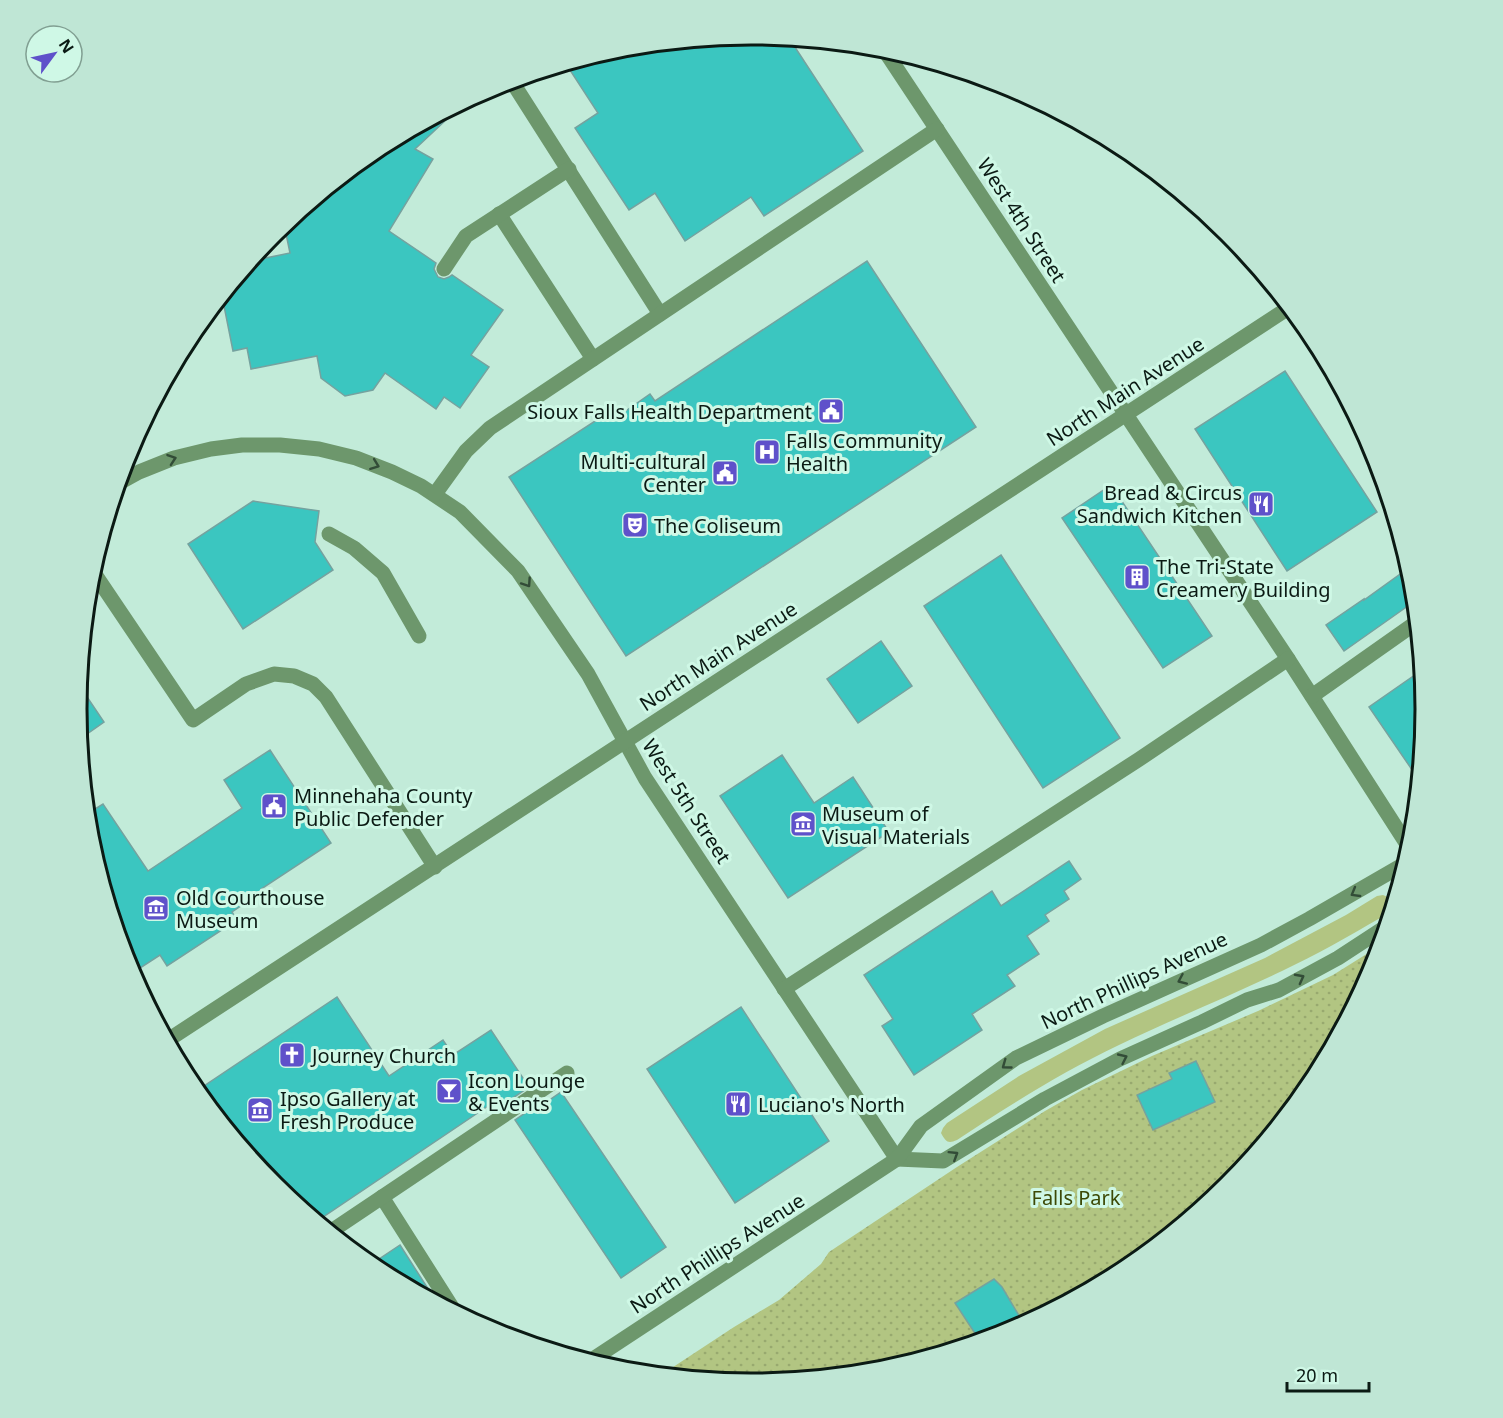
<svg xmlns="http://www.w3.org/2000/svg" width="1503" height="1418" font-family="'Noto Sans',sans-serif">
	<defs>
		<pattern id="park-dots" width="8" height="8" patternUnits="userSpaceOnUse" patternTransform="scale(1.5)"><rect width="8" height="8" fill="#b2c582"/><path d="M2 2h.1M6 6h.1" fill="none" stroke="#98a96f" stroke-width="1.8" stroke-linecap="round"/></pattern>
	</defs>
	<rect width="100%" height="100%" fill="#c2ebd9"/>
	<path fill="#b2c582" d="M1383 895 1392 899C1394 908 1390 912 1382 917 1349 936 1316 955 1282 971 1228 997 1173 1019 1119 1045 1062 1072 1010 1105 957 1140 948 1144 946 1142 941 1133L943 1128 947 1123 1019 1076 1105 1029 1265 958 1346 915 1377 896Z"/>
	<path fill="url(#park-dots)" d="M1381 945 1375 967 1312 1084 1228 1186 1126 1270 1009 1332 883 1371 751 1383 661 1375 734 1327 779 1300 821 1264 829 1252 957 1167 1045 1111 1082 1090 1152 1056 1258 1011 1333 975Z"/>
	<g fill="#3bc6c0" stroke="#75a29f" stroke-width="1.5">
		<path d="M752 34 789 38 863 151 764 216 751 197 685 241 655 193 629 210 575 128 598 113 566 64 620 47Z"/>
		<path d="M442 114 446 120 415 149 433 159 389 231 436 263 434 269 438 277 444 279 449 277 452 275 503 310 471 355 489 367 460 408 444 397 436 409 385 373 373 390 345 396 321 378 317 356 251 369 247 348 233 351 222 296 251 261 290 253 284 224 377 148Z"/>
		<path d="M867 261 976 427 626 656 509 477 612 410 617 417 650 394 655 401Z"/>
		<path d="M1285 371 1377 512 1287 571 1195 429Z"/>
		<path d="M1111 485 1212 636 1163 668 1062 518Z"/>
		<path d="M253 501 319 511 315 542 333 570 243 629 188 544Z"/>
		<path d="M1001 555 1120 738 1043 788 924 606Z"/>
		<path d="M1410 567 1413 578 1415 601 1344 651 1326 625 1364 599V600Z"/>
		<path d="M881 641 912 686 858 723 827 679Z"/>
		<path d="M1422 670 1426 709 1419 780 1369 707Z"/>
		<path d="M79 685 104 722 80 739 77 709Z"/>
		<path d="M270 750 331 843 261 889 263 891 232 912 237 920 167 966 160 955 134 972 127 961 90 840 87 814 103 804 148 871 242 808 224 780Z"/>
		<path d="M782 755 814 803 853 777 889 832 788 898 720 796Z"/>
		<path d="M1069 861 1081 879 1064 891 1069 899 1045 915 1049 921 1027 936 1039 954 1007 975 1015 986 972 1014 982 1030 914 1075 882 1026 893 1019 864 975 992 891 1001 906Z"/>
		<path d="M337 997 389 1076 443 1040 453 1055 491 1030 529 1087 504 1104 500 1098 317 1221 274 1186 255 1163 204 1086Z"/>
		<path d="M741 1007 829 1141 735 1203 647 1069Z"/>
		<path d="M1196 1061 1215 1102 1153 1130 1137 1095 1172 1079 1169 1073Z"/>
		<path d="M561 1092 666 1247 621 1278 515 1120 540 1103 542 1105Z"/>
		<path d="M400 1245 432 1295 437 1302 376 1270 370 1265Z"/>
		<path d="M994 1279 1002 1287 1024 1324 1009 1332 980 1341 955 1303Z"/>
	</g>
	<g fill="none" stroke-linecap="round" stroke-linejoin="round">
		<g stroke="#6d976c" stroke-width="15">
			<path d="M883 48 1288 659 1410 849"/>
			<path d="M511 80 660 314"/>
			<path d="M499 214 593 359"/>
			<path d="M444 269 466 236 569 169"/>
			<path d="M119 483 139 472 174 458 211 449 242 445H280L319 449 356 458 392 472 421 486 460 512 518 571 588 674 645 778 897 1159"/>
			<path d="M435 494 466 451 490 428 937 129"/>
			<path d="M329 534 354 548 383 573 419 636"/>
			<path d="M92 570 193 720 246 684 274 674 294 676 313 684 326 697 435 867"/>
			<path d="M1312 696 1417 622"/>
			<path d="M784 989 1138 760 1288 659"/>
			<path d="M168 1040 1290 307"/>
			<path d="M897 1159 943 1161 1045 1099 1120 1059 1202 1022 1247 1000 1279 990 1338 958 1387 926"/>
			<path d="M382 1197 455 1312"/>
			<path d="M330 1232 567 1073"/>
			<path d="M590 1361 897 1159 921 1126 1016 1058 1103 1016 1261 945 1309 919 1406 863"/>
		</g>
	</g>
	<defs><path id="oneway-chevron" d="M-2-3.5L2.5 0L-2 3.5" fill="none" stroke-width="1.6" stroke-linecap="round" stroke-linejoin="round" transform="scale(1.5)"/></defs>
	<g stroke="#324c37">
		<use href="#oneway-chevron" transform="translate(172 459) rotate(-19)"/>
		<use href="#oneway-chevron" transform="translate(375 465) rotate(21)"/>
		<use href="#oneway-chevron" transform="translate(527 583) rotate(56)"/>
		<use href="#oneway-chevron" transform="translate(1355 893) rotate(150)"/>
		<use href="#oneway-chevron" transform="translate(1300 978) rotate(-28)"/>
		<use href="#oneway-chevron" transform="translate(1182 980) rotate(156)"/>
		<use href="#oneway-chevron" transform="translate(1123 1058) rotate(-25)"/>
		<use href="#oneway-chevron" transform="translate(1006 1065) rotate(144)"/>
		<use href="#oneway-chevron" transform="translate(954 1155) rotate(-32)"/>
	</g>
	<defs>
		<symbol id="civic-square" viewBox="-11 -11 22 22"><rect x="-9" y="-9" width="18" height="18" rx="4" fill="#5f51ca" stroke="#cff8e6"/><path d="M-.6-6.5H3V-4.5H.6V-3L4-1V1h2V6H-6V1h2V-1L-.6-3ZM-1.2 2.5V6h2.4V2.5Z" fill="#fff"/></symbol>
		<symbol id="hospital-square" viewBox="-11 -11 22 22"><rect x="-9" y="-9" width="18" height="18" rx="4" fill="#5f51ca" stroke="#cff8e6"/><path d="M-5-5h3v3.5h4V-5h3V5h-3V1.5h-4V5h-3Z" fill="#fff"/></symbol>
		<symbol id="restaurant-square" viewBox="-11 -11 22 22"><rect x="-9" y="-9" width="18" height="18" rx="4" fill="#5f51ca" stroke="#cff8e6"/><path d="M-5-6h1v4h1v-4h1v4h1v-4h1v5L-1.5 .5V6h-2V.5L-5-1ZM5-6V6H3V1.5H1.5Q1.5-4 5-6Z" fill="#fff"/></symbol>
		<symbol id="theatre-square" viewBox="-11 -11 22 22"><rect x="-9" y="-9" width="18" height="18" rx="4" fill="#5f51ca" stroke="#cff8e6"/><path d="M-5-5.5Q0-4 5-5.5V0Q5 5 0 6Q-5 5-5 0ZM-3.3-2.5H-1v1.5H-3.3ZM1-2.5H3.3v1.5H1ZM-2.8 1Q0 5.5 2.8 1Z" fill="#fff"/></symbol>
		<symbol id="building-square" viewBox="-11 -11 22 22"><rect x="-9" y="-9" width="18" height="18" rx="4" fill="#5f51ca" stroke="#cff8e6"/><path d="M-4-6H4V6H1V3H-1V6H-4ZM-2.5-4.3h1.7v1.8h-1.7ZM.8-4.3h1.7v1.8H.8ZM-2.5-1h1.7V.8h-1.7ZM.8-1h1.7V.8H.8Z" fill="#fff"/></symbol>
		<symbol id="museum-square" viewBox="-11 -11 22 22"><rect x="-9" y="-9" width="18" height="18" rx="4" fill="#5f51ca" stroke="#cff8e6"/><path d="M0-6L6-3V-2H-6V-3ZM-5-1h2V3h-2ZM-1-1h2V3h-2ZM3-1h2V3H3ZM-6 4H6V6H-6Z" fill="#fff"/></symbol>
		<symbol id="church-square" viewBox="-11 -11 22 22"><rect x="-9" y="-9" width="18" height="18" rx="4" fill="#5f51ca" stroke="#cff8e6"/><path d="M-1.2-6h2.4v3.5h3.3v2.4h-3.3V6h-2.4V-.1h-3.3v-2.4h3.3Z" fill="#fff"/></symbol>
		<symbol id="bar-square" viewBox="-11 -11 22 22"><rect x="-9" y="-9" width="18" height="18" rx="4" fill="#5f51ca" stroke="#cff8e6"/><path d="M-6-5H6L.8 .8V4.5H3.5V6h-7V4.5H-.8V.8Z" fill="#fff"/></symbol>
	</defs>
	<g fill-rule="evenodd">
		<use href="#civic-square" x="816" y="396" width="30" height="30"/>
		<use href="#hospital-square" x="752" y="437" width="30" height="30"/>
		<use href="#civic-square" x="710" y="458" width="30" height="30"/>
		<use href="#restaurant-square" x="1246" y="489" width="30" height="30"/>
		<use href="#theatre-square" x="620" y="510" width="30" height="30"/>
		<use href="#building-square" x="1122" y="562" width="30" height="30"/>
		<use href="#civic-square" x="259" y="791" width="30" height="30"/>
		<use href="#museum-square" x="788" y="809" width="30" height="30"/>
		<use href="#museum-square" x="141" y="893" width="30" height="30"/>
		<use href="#church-square" x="277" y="1040" width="30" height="30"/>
		<use href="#bar-square" x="434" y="1076" width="30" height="30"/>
		<use href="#restaurant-square" x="723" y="1089" width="30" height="30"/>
		<use href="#museum-square" x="245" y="1095" width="30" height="30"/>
	</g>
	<g text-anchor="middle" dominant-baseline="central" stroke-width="6" stroke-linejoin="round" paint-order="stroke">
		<g font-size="20" fill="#0b1a14" stroke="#cff8e6">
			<text transform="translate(1022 220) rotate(57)">West 4th Street</text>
			<text transform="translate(1125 391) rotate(-33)">North Main Avenue</text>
			<text transform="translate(718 656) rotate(-33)">North Main Avenue</text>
			<text transform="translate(687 801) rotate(57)">West 5th Street</text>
			<text transform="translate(1134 980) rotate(-25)">North Phillips Avenue</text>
			<text transform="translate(717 1253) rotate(-33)">North Phillips Avenue</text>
		</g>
		<g font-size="20" fill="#0b1a14" stroke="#cff8e6" text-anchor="start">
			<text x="812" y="411" text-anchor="end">Sioux Falls Health Department</text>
			<text x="786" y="440">Falls Community<tspan x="786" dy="23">Health</tspan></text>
			<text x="706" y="461" text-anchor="end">Multi-cultural<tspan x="706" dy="23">Center</tspan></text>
			<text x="1242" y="492" text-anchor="end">Bread &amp; Circus<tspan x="1242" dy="23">Sandwich Kitchen</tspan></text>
			<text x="654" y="525">The Coliseum</text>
			<text x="1156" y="566">The Tri-State<tspan x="1156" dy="23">Creamery Building</tspan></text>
			<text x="294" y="795">Minnehaha County<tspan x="294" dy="23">Public Defender</tspan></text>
			<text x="822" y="813">Museum of<tspan x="822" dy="23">Visual Materials</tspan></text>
			<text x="176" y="897">Old Courthouse<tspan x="176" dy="23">Museum</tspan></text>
			<text x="312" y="1055">Journey Church</text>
			<text x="468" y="1080">Icon Lounge<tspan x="468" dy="23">&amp; Events</tspan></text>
			<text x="280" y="1098">Ipso Gallery at<tspan x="280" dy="23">Fresh Produce</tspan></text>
			<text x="758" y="1104">Luciano's North</text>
		</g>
		<g font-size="20" fill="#3c4906" stroke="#cff8e6">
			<text x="1076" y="1197">Falls Park</text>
		</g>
	</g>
	<path d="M0 0H1503V1418H0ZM87 709a664 664 0 1 1 1328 0a664 664 0 1 1-1328 0Z" fill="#bfe6d5" fill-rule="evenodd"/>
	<path fill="none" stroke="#0b1a14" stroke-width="3" d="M87 709a664 664 0 1 1 1328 0a664 664 0 1 1-1328 0Z"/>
	<g transform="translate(54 54) rotate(57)"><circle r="28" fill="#cff8e6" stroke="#819f92" stroke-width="1.5"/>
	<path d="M0-4.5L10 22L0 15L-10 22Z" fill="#5f51ca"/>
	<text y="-9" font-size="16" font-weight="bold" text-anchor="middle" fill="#0b1a14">N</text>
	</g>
	<path d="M1287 1382v9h82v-9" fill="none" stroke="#0b1a14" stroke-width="3"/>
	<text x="1296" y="1382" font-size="18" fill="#0b1a14" stroke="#cff8e6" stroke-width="4.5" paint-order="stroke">20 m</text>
</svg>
